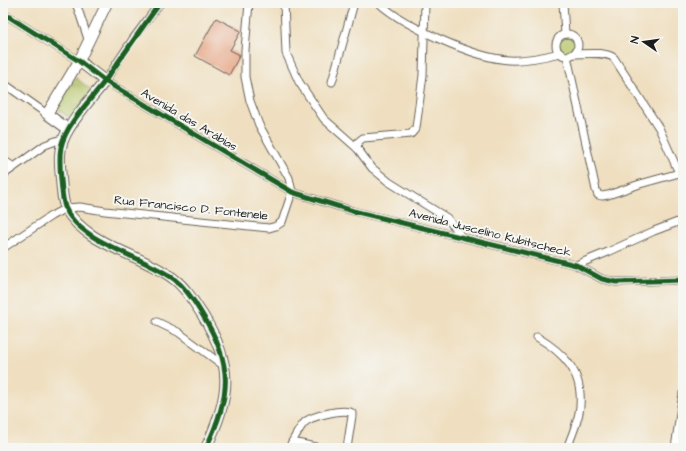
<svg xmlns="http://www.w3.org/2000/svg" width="686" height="451" font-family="'Architects Daughter',sans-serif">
	<defs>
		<pattern id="park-tufts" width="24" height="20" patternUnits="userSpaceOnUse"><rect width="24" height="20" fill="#b5c568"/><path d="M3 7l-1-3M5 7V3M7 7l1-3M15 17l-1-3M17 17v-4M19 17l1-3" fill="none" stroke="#9ba95a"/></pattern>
	</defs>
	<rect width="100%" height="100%" fill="#f6f6f2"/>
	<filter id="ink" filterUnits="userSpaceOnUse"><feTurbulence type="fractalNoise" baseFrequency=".025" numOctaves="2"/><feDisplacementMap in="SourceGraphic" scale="8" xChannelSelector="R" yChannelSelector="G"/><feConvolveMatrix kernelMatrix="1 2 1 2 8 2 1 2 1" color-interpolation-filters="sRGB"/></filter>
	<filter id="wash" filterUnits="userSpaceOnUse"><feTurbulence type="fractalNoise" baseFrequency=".012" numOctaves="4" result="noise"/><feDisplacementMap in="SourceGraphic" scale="16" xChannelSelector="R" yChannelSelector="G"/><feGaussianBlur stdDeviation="0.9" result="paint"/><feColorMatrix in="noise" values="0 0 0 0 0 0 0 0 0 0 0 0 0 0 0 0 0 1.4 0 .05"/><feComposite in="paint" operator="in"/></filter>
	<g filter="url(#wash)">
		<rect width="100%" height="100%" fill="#efdfc0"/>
		<g fill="url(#park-tufts)" stroke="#687042">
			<path d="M564 35 570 36 576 43V49L572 53 563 54 559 49V43Z"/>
			<path d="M76 78 92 91 71 119 55 107Z"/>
		</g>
		<g id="blocks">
			<path fill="#e59e7c" d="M216 18 241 31 230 50 240 55 229 75 195 56Z"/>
		</g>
	</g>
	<g filter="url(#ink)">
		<use href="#blocks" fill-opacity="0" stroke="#666055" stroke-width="1"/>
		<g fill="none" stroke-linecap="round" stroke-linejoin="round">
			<defs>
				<g id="street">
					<path d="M76 3 89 42"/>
					<path d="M160 3 133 39 105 81 292 192 353 211 576 265 602 279 616 282 683 280"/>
					<path d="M284 3 286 53 299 82 324 119 357 148 372 168 389 182 447 218 461 236"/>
					<path d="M379 3C404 26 474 58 509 60 526 61 544 57 560 53"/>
					<path d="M563 3 565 34"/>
					<path d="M3 13 79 61"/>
					<circle cx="567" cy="45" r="11"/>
					<path d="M573 54C585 54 605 51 614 58L659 128 679 173"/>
					<path d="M567 56 596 190 598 195 602 196 608 195 640 184 683 172"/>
					<path d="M332 82 354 3"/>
					<path d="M3 83 47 114"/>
					<path d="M357 148 358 142 363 138 411 134 416 128 423 75 425 3"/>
					<path d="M3 160 14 167"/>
					<path d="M3 175 45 145 64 138"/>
					<path d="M3 248 51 216 66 208 80 207 105 211 269 228 276 226 282 222 292 192 289 178 259 125 250 101 245 77V50L249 3"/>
					<path d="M576 265 608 252 654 231 683 220"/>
					<path d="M157 322 178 332 224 366"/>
					<path d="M537 337C564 353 583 372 580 406 579 420 572 435 567 448"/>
					<path d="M292 442 320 448"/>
					<path d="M289 448C293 440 298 430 304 423 310 416 344 408 352 413V416L347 448"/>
					<path d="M675 448 683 393"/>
				</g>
				<g id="secondary">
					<path d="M79 61 105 81C92 98 72 119 64 138 58 151 60 165 61 179 62 188 62 201 66 209 87 246 142 254 174 279 186 288 194 302 202 314 234 365 231 395 206 448"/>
					<path d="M68 129 47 114 79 61 107 3"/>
				</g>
			</defs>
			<use href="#street" stroke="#666055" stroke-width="9"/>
			<use href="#secondary" stroke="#666055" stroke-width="12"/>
			<use href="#street" stroke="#fff" stroke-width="7"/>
			<use href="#secondary" stroke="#fff" stroke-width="10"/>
			<defs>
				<g id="cycleway">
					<path d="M160 3C141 29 123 56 104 82 90 101 66 124 61 147 59 157 60 169 61 180 62 189 62 198 65 207 78 242 145 257 174 279 186 288 195 302 202 314 234 365 231 395 206 448"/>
					<path d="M3 13 79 61 105 81 292 192 353 211 576 265 602 279 616 282 683 280"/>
				</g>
			</defs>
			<use href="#cycleway" stroke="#f6f6f2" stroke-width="8"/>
			<use href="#cycleway" stroke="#1b5e20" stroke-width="5"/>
		</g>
	</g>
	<g text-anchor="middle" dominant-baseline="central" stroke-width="4" stroke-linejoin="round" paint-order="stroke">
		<g font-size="12" fill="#1c1c1c" stroke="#f6f6f2">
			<text transform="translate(189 120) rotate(31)">Avenida das Arábias</text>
			<text transform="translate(191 208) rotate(6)">Rua Francisco D. Fontenele</text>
			<text transform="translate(490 233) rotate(14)">Avenida Juscelino Kubitscheck</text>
		</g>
	</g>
	<rect width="686" height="451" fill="none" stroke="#f6f6f2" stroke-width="16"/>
	<g transform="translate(644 42) rotate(283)" stroke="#f6f6f2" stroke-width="3" paint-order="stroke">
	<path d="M0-3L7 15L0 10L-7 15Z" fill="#1c1c1c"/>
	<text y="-6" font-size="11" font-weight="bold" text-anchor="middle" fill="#1c1c1c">N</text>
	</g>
</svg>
